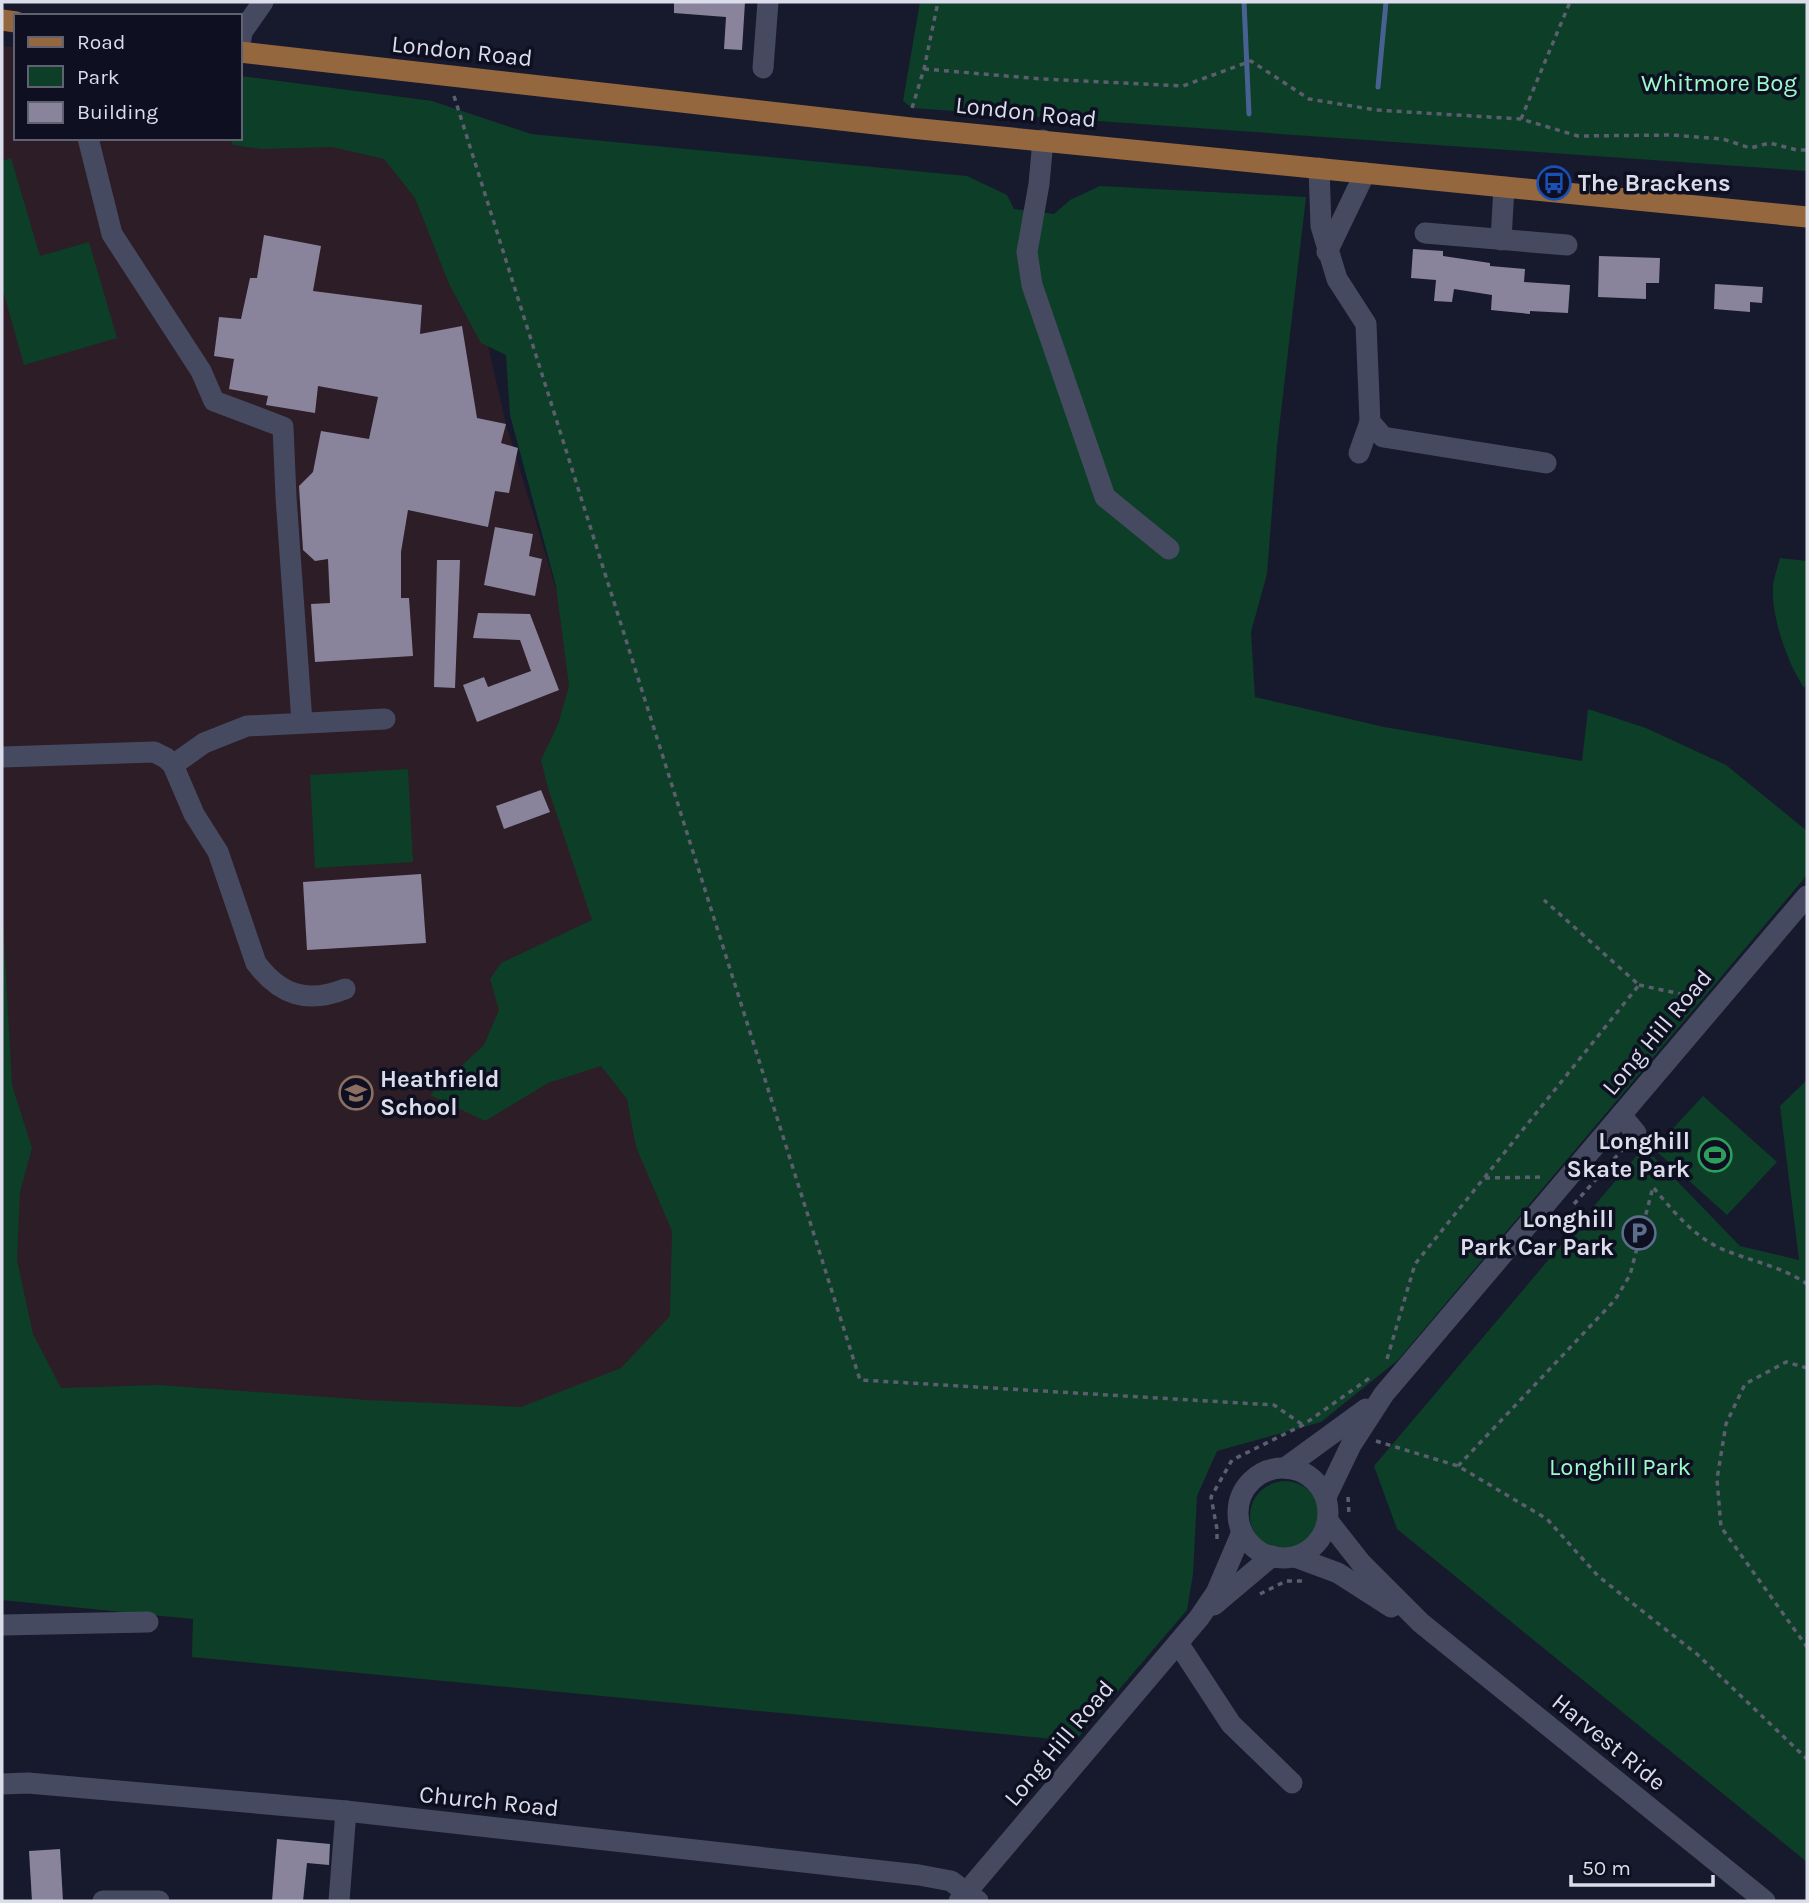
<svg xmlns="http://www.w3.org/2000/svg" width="1809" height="1903" font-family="Karla,sans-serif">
	<rect width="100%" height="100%" fill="#171a2c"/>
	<path fill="#2d1d26" d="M2 46 16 47V138H240V76L432 101 506 424 901 1723 192 1657 193 1619 2 1600Z"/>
	<g fill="#0d3e28">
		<path d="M920 2H1807V171L912 108 903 101Z"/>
		<path d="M240 76 432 101 531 134 967 176 1007 195 1014 209 1054 214 1070 200 1100 186 1306 197 1277 446 1267 574 1251 632 1255 697 1384 727 1582 761 1588 709 1646 728 1726 765 1807 831V875L1398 1360 1321 1422 1217 1451 1197 1496 1193 1574 1187 1610 1075 1741 192 1657 193 1619 2 1600V903L12 1085 32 1148 20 1192 17 1260 33 1334 61 1388 159 1385 368 1400 521 1407 621 1368 670 1316 672 1231 636 1147 627 1099 601 1066 548 1083 485 1121 430 1095 484 1045 499 1010 490 979 501 963 592 920 548 788 541 760 558 724 569 686 556 586 510 415 506 355 481 343 449 284 415 198 384 159 332 147 262 149 233 145 230 138H240Z"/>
		<path d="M11 158 40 256 89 242 117 338 24 365 2 287V161Z"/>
		<path d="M1780 558 1807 561V684L1804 688C1787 663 1768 609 1774 579 1776 572 1778 565 1780 558Z"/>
		<path d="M408 769 413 862 315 868 310 775Z"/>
		<path d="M1807 1080V1862L1397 1529 1374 1466 1644 1147 1740 1246 1799 1260 1780 1106Z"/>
		<path d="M1703 1096 1777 1162 1727 1215 1654 1149Z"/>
		<circle cx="1285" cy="1516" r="35"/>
	</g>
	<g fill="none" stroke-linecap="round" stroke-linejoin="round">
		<g stroke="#476292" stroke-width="5">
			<path d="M1244 2 1249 114"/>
			<path d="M1378 87 1386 2"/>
		</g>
	</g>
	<g fill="#89849c">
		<path d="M674 2H745L742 50 724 49 726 17 674 13Z"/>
		<path d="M264 235 321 246 313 291 422 305 420 334 462 326 477 418 506 424 501 443 518 448 509 493 495 491 488 527 408 510 401 552V598H409L413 656 315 662 311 604 330 603 328 559 315 561 303 550 299 486 313 472 321 431 369 439 378 397 318 386 315 413 266 405 268 396 229 389 234 359 214 356 219 317 241 319 250 278H257Z"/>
		<path d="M1413 249 1443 251V256L1490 263V266L1525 269 1524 282 1570 285 1568 313 1530 311V314L1491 310 1492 295 1454 289 1452 302 1434 301 1436 280 1411 278Z"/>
		<path d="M1599 256 1660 258 1659 283H1646V299L1598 297Z"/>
		<path d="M1715 284 1763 287 1762 303 1750 302V312L1714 309Z"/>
		<path d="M495 527 533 534 529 556 542 559 535 596 484 585Z"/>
		<path d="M437 560H460L455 688 434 687Z"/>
		<path d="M478 613 530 614 559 690 477 722 463 685 484 677 488 687 531 671 520 640 473 638Z"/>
		<path d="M541 790 550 812 504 829 496 806Z"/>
		<path d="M421 874 426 943 307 950 303 882Z"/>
		<path d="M277 1839 330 1844 329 1865 307 1863 303 1901H272Z"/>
		<path d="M60 1849 63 1901H32L29 1851Z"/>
	</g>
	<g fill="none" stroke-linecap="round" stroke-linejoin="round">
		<g stroke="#5b5e6e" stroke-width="3.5" stroke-dasharray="5 5" stroke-linecap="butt">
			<path d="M924 69 1042 79 1183 86 1251 61 1309 99 1376 110 1521 119 1578 136 1671 135 1723 139 1750 148 1770 143 1797 150H1807"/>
			<path d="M454 96 860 1380 1274 1405 1303 1425"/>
			<path d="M912 108 924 69 938 2"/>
			<path d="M1521 119 1570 2"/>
			<path d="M1639 985 1695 997"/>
			<path d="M1485 1178 1543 1177"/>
			<path d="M1574 1204 1622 1150"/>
			<path d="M1387 1359 1415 1264 1639 985 1544 900"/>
			<path d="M1807 1368 1786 1362 1745 1384 1726 1424 1717 1479 1721 1527 1807 1647"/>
			<path d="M1376 1441 1458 1466 1547 1519 1598 1576 1698 1655 1807 1759"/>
			<path d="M1458 1466 1615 1300 1630 1275 1653 1187C1673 1211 1693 1236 1722 1249 1750 1261 1781 1266 1807 1284"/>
			<path d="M1348 1497 1349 1514"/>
			<path d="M1217 1539V1529L1211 1497 1232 1460 1303 1425 1371 1377"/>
			<path d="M1260 1594 1286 1581H1302"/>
		</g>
		<g stroke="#464a60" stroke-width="21">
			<path d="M240 45 242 32 263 2"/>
			<path d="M763 68 768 2"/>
			<path d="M88 138 112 234 201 371 214 401 283 427 286 497 302 722"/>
			<path d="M1043 140 1039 184 1027 252 1032 285 1105 497 1169 549"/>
			<path d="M1319 168 1321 226 1337 279 1366 324 1370 422 1383 437 1546 463"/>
			<path d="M1425 233 1567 245"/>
			<path d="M1501 240 1504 187"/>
			<path d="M1327 252 1365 173"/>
			<path d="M1359 453 1370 422"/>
			<path d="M2 757 154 752 166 758 173 765 194 814 218 852 256 963C280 995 307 1004 345 989"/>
			<path d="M173 765 204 743 247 726 385 719"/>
			<path d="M1621 1115 1636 1133"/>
			<circle cx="1283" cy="1513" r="45"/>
			<path d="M1285 1468 1366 1409"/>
			<path d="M1326 1497 1351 1445 1384 1394 1807 896"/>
			<path d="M1328 1521 1361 1563 1421 1623 1765 1901"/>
			<path d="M1295 1557 1338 1573 1391 1607"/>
			<path d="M1214 1605 1272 1556"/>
			<path d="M2 1625 148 1622"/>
			<path d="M1178 1643 1231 1724 1292 1783"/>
			<path d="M2 1784 28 1783 346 1811 919 1875 951 1881 978 1901"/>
			<path d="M103 1901H159"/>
			<path d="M339 1901 346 1811"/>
			<path d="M959 1901 1199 1618 1216 1593 1242 1532"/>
		</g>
		<g stroke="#95673e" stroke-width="21">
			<path d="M2 20 16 22"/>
			<path d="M240 52 911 128 1807 217"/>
		</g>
	</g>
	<defs>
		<symbol id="bus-ring" viewBox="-11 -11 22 22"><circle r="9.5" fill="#0e1022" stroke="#1a4fb4" stroke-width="1.5"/><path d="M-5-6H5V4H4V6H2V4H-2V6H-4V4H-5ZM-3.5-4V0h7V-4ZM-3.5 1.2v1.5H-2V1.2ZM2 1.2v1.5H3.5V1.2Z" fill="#1a4fb4"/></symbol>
		<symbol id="school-ring" viewBox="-11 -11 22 22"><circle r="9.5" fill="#0e1022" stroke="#8d6e63" stroke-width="1.5"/><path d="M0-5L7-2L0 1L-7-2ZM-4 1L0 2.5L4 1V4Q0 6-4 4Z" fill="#8d6e63"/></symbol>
		<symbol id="stadium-ring" viewBox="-11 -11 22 22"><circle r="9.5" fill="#0e1022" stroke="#2e9e5b" stroke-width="1.5"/><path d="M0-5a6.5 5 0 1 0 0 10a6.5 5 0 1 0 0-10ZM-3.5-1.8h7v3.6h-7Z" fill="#2e9e5b"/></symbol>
		<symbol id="parking-ring" viewBox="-11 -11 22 22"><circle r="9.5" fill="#0e1022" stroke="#5c6f8a" stroke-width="1.5"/><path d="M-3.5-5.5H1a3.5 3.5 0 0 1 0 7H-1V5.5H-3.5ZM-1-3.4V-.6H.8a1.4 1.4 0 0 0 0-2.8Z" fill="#5c6f8a"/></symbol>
	</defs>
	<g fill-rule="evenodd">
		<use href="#bus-ring" x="1535" y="164" width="38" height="38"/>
		<use href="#school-ring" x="337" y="1074" width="38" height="38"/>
		<use href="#stadium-ring" x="1696" y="1136" width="38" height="38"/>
		<use href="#parking-ring" x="1620" y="1214" width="38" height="38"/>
	</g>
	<g text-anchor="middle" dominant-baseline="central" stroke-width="7" stroke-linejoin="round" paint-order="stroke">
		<g font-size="24" fill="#dbddea" stroke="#0e1022">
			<text transform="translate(462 51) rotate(6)">London Road</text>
			<text transform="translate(1026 112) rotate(6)">London Road</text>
			<text transform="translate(1657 1032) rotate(-50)">Long Hill Road</text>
			<text transform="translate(1609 1742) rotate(39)">Harvest Ride</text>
			<text transform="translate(1059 1743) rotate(-50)">Long Hill Road</text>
			<text transform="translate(489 1801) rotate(6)">Church Road</text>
		</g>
		<g font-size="24" fill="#9cfbc9" stroke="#0e1022">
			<text x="1719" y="83">Whitmore Bog</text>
			<text x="1620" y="1467">Longhill Park</text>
		</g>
		<g font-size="24" font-weight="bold" fill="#dbddea" stroke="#0e1022" text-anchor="start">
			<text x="1578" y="183">The Brackens</text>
			<text x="380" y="1079">Heathfield<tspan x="380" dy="28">School</tspan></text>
			<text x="1690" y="1141" text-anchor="end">Longhill<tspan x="1690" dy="28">Skate Park</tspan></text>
			<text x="1614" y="1219" text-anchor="end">Longhill<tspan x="1614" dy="28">Park Car Park</tspan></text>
		</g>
	</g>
	<rect width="1809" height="1903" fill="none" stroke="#dbddea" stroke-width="7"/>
	<rect x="14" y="14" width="228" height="126" fill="#0e1022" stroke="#606272" stroke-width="2"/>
	<rect x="28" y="37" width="35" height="10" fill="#95673e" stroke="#606272" stroke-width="2"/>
	<text x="77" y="49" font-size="21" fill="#dbddea">Road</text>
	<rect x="28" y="66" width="35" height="21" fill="#0d3e28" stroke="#606272" stroke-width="2"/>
	<text x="77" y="84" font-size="21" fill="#dbddea">Park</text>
	<rect x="28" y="102" width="35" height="21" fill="#89849c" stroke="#606272" stroke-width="2"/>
	<text x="77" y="119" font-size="21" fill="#dbddea">Building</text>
	<path d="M1571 1875v10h142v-10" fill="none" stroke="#dbddea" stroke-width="3.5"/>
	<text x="1582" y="1875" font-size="21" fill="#dbddea" stroke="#0e1022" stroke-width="5" paint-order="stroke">50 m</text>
</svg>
